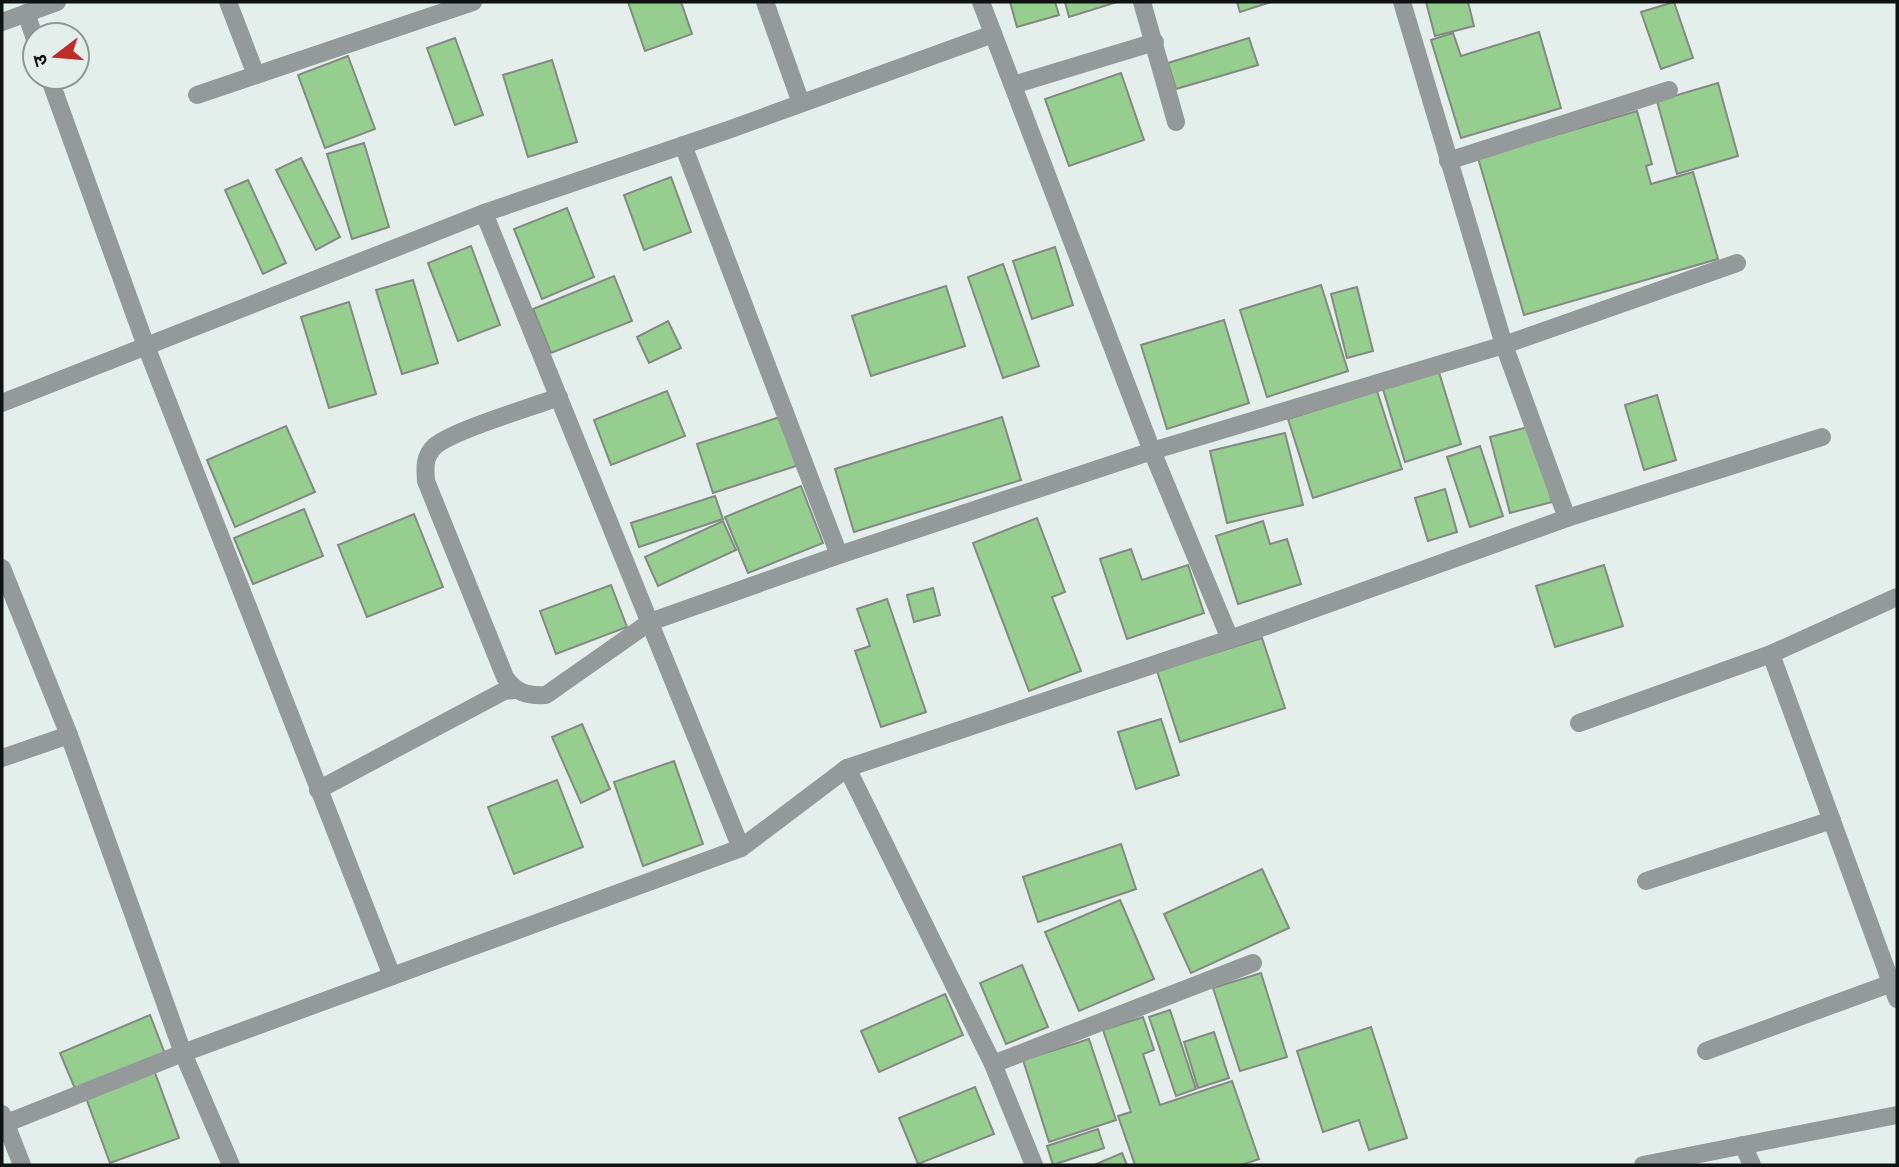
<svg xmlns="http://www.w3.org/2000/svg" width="1899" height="1167" font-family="Helvetica,'Noto Sans Devanagari',sans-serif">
	<rect width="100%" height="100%" fill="#e4efeb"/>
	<g fill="#96ce90" stroke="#838a82" stroke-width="2">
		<path d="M628 2H681L692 34 645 51Z"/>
		<path d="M1010 2H1055L1059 15 1017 27Z"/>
		<path d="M1065 2H1117L1069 17Z"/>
		<path d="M1237 2H1271L1240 12Z"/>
		<path d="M1426 2H1468L1474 26 1435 36Z"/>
		<path d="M1674 2 1693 58 1661 69 1641 12Z"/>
		<path d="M1539 32 1561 108 1461 138 1431 40 1453 33 1461 56Z"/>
		<path d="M455 38 483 115 455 125 427 48Z"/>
		<path d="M1249 38 1258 65 1176 89 1168 63Z"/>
		<path d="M348 56 375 129 325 148 298 75Z"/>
		<path d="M552 60 577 142 528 157 503 75Z"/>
		<path d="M1121 73 1144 140 1069 166 1045 99Z"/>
		<path d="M1718 83 1738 156 1677 174 1657 101Z"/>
		<path d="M1637 111 1652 164 1646 166 1651 184 1693 172 1718 259 1524 315 1478 158Z"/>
		<path d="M364 143 389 227 352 239 327 154Z"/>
		<path d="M301 158 340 237 316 250 276 170Z"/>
		<path d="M671 177 691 232 644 250 624 195Z"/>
		<path d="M248 180 286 263 263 274 225 190Z"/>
		<path d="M567 208 594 277 542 299 514 229Z"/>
		<path d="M471 246 500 325 458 341 428 263Z"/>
		<path d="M1055 247 1073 305 1032 319 1013 261Z"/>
		<path d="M1003 264 1039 366 1003 378 968 277Z"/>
		<path d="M614 276 632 321 551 353 533 309Z"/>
		<path d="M413 280 438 363 402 374 376 290Z"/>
		<path d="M1321 285 1348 371 1267 397 1240 310Z"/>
		<path d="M946 286 965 346 871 376 852 316Z"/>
		<path d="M1357 287 1373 351 1347 358 1331 294Z"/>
		<path d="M349 302 376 394 329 408 301 317Z"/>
		<path d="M1224 320 1249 403 1167 429 1141 345Z"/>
		<path d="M668 321 681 348 649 363 637 337Z"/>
		<path d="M1438 369 1461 444 1405 462 1382 386Z"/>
		<path d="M667 391 685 436 611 465 594 420Z"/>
		<path d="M1377 391 1402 469 1313 498 1288 419Z"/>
		<path d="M1657 395 1676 460 1644 470 1625 405Z"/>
		<path d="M783 416 799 465 713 493 697 444Z"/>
		<path d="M1002 417 1021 480 854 532 835 469Z"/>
		<path d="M286 426 315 492 235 527 207 460Z"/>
		<path d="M1532 426 1552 502 1510 513 1490 437Z"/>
		<path d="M1285 433 1303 505 1227 523 1210 451Z"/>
		<path d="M1480 446 1503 516 1470 527 1447 457Z"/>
		<path d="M801 486 823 543 748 573 725 517Z"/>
		<path d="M1445 489 1457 532 1428 541 1415 498Z"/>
		<path d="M715 496 723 519 639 547 631 523Z"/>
		<path d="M304 509 323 556 253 584 234 538Z"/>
		<path d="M414 514 443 587 367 617 338 545Z"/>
		<path d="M1037 518 1065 592 1052 597 1081 671 1029 691 973 543Z"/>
		<path d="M723 521 736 550 658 586 645 557Z"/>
		<path d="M1263 521 1270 544 1287 539 1301 584 1238 604 1216 536Z"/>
		<path d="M1131 549 1142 580 1188 565 1204 613 1127 639 1100 559Z"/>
		<path d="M1604 565 1623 626 1555 647 1536 586Z"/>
		<path d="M611 585 627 627 556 654 540 611Z"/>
		<path d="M933 588 940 615 914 622 907 595Z"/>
		<path d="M887 599 926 712 881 727 855 651 870 646 857 609Z"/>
		<path d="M1262 638 1285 708 1180 742 1157 671Z"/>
		<path d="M1161 719 1179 775 1136 789 1118 732Z"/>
		<path d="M582 724 610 789 581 803 552 737Z"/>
		<path d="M674 761 703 844 643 866 614 782Z"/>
		<path d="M557 780 583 847 514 874 488 807Z"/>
		<path d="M1121 844 1136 889 1038 922 1023 877Z"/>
		<path d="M1262 869 1289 928 1191 973 1164 914Z"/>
		<path d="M1120 900 1154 979 1079 1011 1045 932Z"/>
		<path d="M1022 965 1048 1027 1006 1044 980 983Z"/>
		<path d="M1261 973 1287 1057 1240 1071 1213 988Z"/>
		<path d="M945 994 963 1035 879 1072 861 1031Z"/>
		<path d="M1170 1010 1196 1089 1176 1096 1149 1017Z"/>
		<path d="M150 1015 165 1054 76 1091 60 1053Z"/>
		<path d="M1143 1017 1154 1050 1143 1054 1160 1105 1232 1081 1259 1159 1241 1165H1135L1118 1116 1131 1112 1103 1030Z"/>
		<path d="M1371 1027 1407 1138 1369 1150 1359 1120 1323 1132 1297 1051Z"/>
		<path d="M1214 1032 1229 1078 1198 1088 1184 1042Z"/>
		<path d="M1089 1039 1116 1120 1049 1142 1023 1060Z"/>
		<path d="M154 1070 179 1138 110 1163 85 1095Z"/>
		<path d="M975 1087 994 1134 918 1164 899 1118Z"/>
		<path d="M1098 1129 1104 1148 1053 1165 1047 1146Z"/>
		<path d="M1122 1153 1127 1165H1094Z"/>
	</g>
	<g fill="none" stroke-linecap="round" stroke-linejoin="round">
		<g stroke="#94999a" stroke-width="18">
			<path d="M228 2 256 75"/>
			<path d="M765 2 801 103"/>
			<path d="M981 2 1152 451 1230 639"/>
			<path d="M1142 2 1176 122"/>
			<path d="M1402 2 1504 345 1567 518"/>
			<path d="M26 13 35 39"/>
			<path d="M2 22 57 2"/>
			<path d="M49 77 146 346 392 976"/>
			<path d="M1013 85 1155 42"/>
			<path d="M197 95 473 2"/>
			<path d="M683 145 839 555"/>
			<path d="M1448 161 1669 90"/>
			<path d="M484 213 741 848"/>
			<path d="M559 397C532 407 454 430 435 446 424 456 425 468 426 481L505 677C516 693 527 696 546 695L650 622 839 555 1152 451 1504 345 1737 263"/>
			<path d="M2 403 484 213 728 130 993 34"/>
			<path d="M2 568 69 735 183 1053 231 1165"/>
			<path d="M1771 654 1897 999"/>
			<path d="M1579 723 1771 654 1897 597"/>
			<path d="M2 758 69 735"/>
			<path d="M847 768 993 1064 1034 1165"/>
			<path d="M318 790 504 691 514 690"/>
			<path d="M1646 881 1832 820"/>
			<path d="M1706 1051 1892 983"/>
			<path d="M993 1064 1253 963"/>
			<path d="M2 1114 22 1165"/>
			<path d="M2 1125 183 1053 741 848 847 768 1230 639 1567 518 1822 437"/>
			<path d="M1743 1145 1752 1165"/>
			<path d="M1643 1165 1897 1115"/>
		</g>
	</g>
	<rect width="1899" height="1167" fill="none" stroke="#0f1312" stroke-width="7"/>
	<g transform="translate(56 56) rotate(254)"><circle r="33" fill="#e4efeb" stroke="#8f9794" stroke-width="2"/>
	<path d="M0-5L12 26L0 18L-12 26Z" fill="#bd2e2b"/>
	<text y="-10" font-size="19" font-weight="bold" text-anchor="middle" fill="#0f1312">उ</text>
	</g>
</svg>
